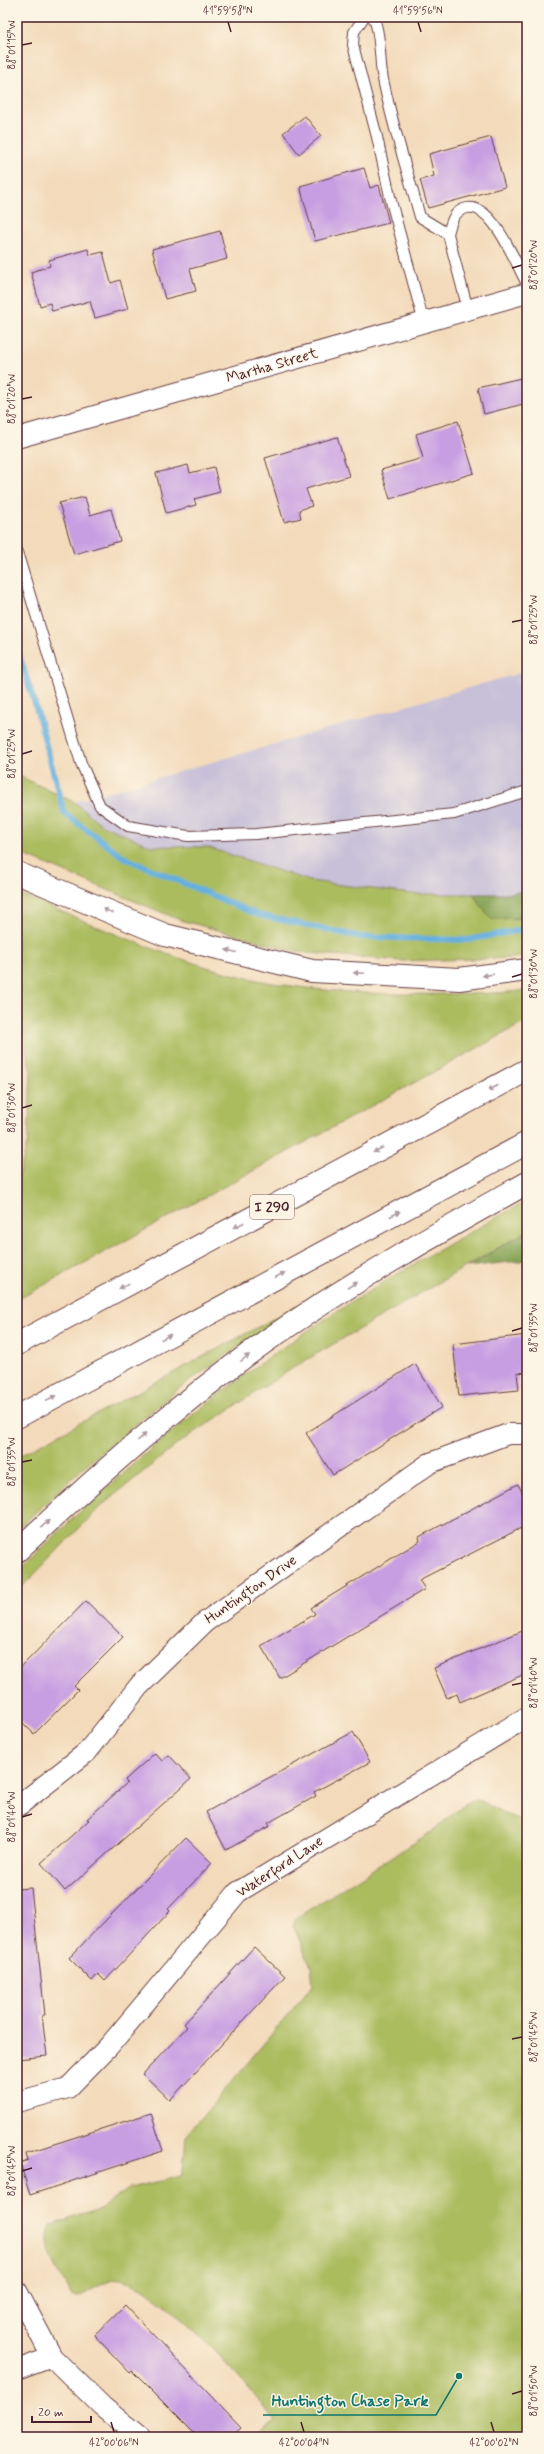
<svg xmlns="http://www.w3.org/2000/svg" width="544" height="2454" font-family="Mynerve,sans-serif">
	<rect width="100%" height="100%" fill="#fcf5e5"/>
	<filter id="ink" filterUnits="userSpaceOnUse"><feTurbulence type="fractalNoise" baseFrequency=".025" numOctaves="2"/><feDisplacementMap in="SourceGraphic" scale="8" xChannelSelector="R" yChannelSelector="G"/><feConvolveMatrix kernelMatrix="1 2 1 2 8 2 1 2 1" color-interpolation-filters="sRGB"/></filter>
	<filter id="wash" filterUnits="userSpaceOnUse"><feTurbulence type="fractalNoise" baseFrequency=".012" numOctaves="4" result="noise"/><feDisplacementMap in="SourceGraphic" scale="16" xChannelSelector="R" yChannelSelector="G"/><feGaussianBlur stdDeviation="0.9" result="paint"/><feColorMatrix in="noise" values="0 0 0 0 0 0 0 0 0 0 0 0 0 0 0 0 0 1.4 0 .05"/><feComposite in="paint" operator="in"/></filter>
	<g filter="url(#wash)">
		<rect width="100%" height="100%" fill="#f3daba"/>
		<path fill="#c7c0d8" d="M527 671V890L506 894H412L310 881 207 847 151 846 102 825 74 802Z"/>
		<g fill="#abbc5f" stroke="#7a6e45">
			<path d="M17 775 74 802 102 825 151 846 207 847 310 881 412 894H473L491 919 527 918V956L512 958 402 961 299 952 180 920 17 852Z"/>
			<path d="M17 893C88 922 158 955 232 974 301 992 372 995 442 994 471 994 499 994 527 990V1021L17 1300V1183L28 1140 31 1072 17 1007Z"/>
			<path d="M527 1201V1231L296 1366 180 1442 101 1506 17 1592V1573C89 1500 167 1432 250 1371 337 1307 432 1252 527 1201Z"/>
			<path d="M297 1306 177 1390 84 1467 17 1530V1457Z"/>
			<path d="M475 1800 482 1801 502 1813 527 1822V2437H255L275 2421C249 2387 160 2285 121 2279 106 2276 91 2294 76 2297L70 2294C61 2274 40 2246 51 2225L100 2209 130 2188 181 2176 183 2170 186 2136 313 1985 311 1967 293 1925 296 1918 431 1832 464 1805Z"/>
		</g>
		<g fill="#88a456" stroke="#696240">
			<path d="M527 890V918L491 919 473 894H506Z"/>
			<path d="M527 1231V1260L467 1267Z"/>
		</g>
		<g fill="none" stroke-linecap="round" stroke-linejoin="round">
			<path stroke="#65b0de" stroke-width="6" d="M17 649 36 707 64 813 125 858 258 915 361 937 467 940 527 929"/>
		</g>
		<g id="blocks">
			<g fill="#c79ee2">
				<path d="M305 116 321 136 299 154 283 133Z"/>
				<path d="M491 137 505 187 428 208 420 180 434 176 429 154Z"/>
				<path d="M364 168 370 188 379 185 389 223 315 241 300 186Z"/>
				<path d="M220 231 227 259 190 269 196 291 165 299 152 249Z"/>
				<path d="M88 249 90 255 103 252 111 283 120 280 128 309 95 318 90 301 52 311 50 303 40 306 31 272 50 266 49 260Z"/>
				<path d="M521 378 527 403 484 414 478 388Z"/>
				<path d="M458 421 474 473 390 499 381 470 423 458 416 434Z"/>
				<path d="M337 437 349 476 306 489 312 506 299 510 301 518 284 522 265 458Z"/>
				<path d="M188 465 190 473 214 467 220 492 194 499 196 505 166 513 156 473Z"/>
				<path d="M85 497 90 515 111 509 120 541 74 554 59 503Z"/>
				<path d="M527 1335V1372L517 1373 519 1390 459 1396 453 1344Z"/>
				<path d="M415 1364 442 1407 333 1475 306 1433Z"/>
				<path d="M518 1484 527 1502V1525L419 1580 425 1589 280 1678 261 1646 315 1614 311 1608 420 1541 419 1537Z"/>
				<path d="M86 1601 123 1637 74 1686 78 1690 34 1734 17 1717V1671Z"/>
				<path d="M527 1629V1673L460 1702 457 1694 447 1698 434 1668Z"/>
				<path d="M353 1732 370 1762 314 1792 316 1796 268 1823 270 1826 226 1850 206 1812Z"/>
				<path d="M155 1753 162 1761 169 1755 191 1779 65 1891 41 1863 89 1820 87 1819 127 1783 125 1780Z"/>
				<path d="M186 1838 212 1863 168 1909 170 1911 105 1981 98 1974 92 1981 69 1958Z"/>
				<path d="M31 1888 45 2015H42L47 2056 17 2059V1889Z"/>
				<path d="M254 1947 285 1976 170 2100 143 2074 187 2027 184 2024Z"/>
				<path d="M151 2113 163 2151 30 2195 20 2163 28 2160 26 2153Z"/>
				<path d="M125 2305 241 2428 231 2437H198L132 2371 130 2373 94 2335Z"/>
			</g>
		</g>
	</g>
	<g filter="url(#ink)">
		<use href="#blocks" fill-opacity="0" stroke="#633b40" stroke-width="1"/>
		<g fill="none" stroke-linecap="round" stroke-linejoin="round">
			<defs>
				<g id="service">
					<path d="M364 17 354 32 353 45 377 137 391 201 424 323"/>
					<path d="M372 17C380 24 380 62 382 74 391 122 407 169 420 217L448 234 468 310"/>
					<path d="M448 234C451 223 453 211 467 208 493 203 516 264 527 284"/>
					<path d="M17 552 81 763 100 806 128 826 188 836 256 834 454 814 527 791"/>
				</g>
				<g id="minor">
					<path d="M17 438 527 293"/>
					<path d="M17 1807 87 1752 139 1686 205 1622 430 1463 508 1434H527"/>
					<path d="M17 2102 68 2088 109 2046 238 1892 527 1717"/>
					<path d="M17 2291 52 2357 103 2407 140 2437"/>
					<path d="M17 2370 52 2357"/>
				</g>
				<g id="motorway">
					<path d="M17 873 165 935 312 971 459 979 527 970"/>
					<path d="M17 1344 527 1070"/>
					<path d="M17 1417 527 1143"/>
					<path d="M17 1551C98 1475 178 1404 269 1339 352 1282 439 1232 527 1183"/>
				</g>
			</defs>
			<use href="#service" stroke="#633b40" stroke-width="12"/>
			<use href="#minor" stroke="#633b40" stroke-width="22"/>
			<use href="#motorway" stroke="#633b40" stroke-width="24"/>
			<use href="#service" stroke="#fff" stroke-width="10"/>
			<use href="#minor" stroke="#fff" stroke-width="20"/>
			<use href="#motorway" stroke="#fff" stroke-width="22"/>
		</g>
		<defs><path id="oneway-solid" d="M-6-.8H1V-3.2L6.5 0L1 3.2V.8H-6Z"/></defs>
		<g fill="#ae9aa0">
			<use href="#oneway-solid" transform="translate(108 911) rotate(-158)"/>
			<use href="#oneway-solid" transform="translate(231 951) rotate(-166)"/>
			<use href="#oneway-solid" transform="translate(359 973) rotate(-177)"/>
			<use href="#oneway-solid" transform="translate(488 975) rotate(172)"/>
			<use href="#oneway-solid" transform="translate(493 1088) rotate(152)"/>
			<use href="#oneway-solid" transform="translate(378 1150) rotate(152)"/>
			<use href="#oneway-solid" transform="translate(395 1214) rotate(-28)"/>
			<use href="#oneway-solid" transform="translate(239 1225) rotate(152)"/>
			<use href="#oneway-solid" transform="translate(280 1275) rotate(-28)"/>
			<use href="#oneway-solid" transform="translate(352 1285) rotate(-33)"/>
			<use href="#oneway-solid" transform="translate(124 1286) rotate(152)"/>
			<use href="#oneway-solid" transform="translate(166 1337) rotate(-28)"/>
			<use href="#oneway-solid" transform="translate(245 1358) rotate(-37)"/>
			<use href="#oneway-solid" transform="translate(51 1398) rotate(-28)"/>
			<use href="#oneway-solid" transform="translate(142 1437) rotate(-40)"/>
			<use href="#oneway-solid" transform="translate(45 1524) rotate(-43)"/>
		</g>
	</g>
	<path fill="none" stroke="#4a1f2b" stroke-width="1.5" d="M228 22 231 32M418 22 421 32M22 45 32 43M512 268 522 265M22 399 32 397M512 622 522 620M22 754 32 751M512 977 522 974M22 1108 32 1105M512 1331 522 1328M22 1462 32 1460M512 1685 522 1683M22 1817 32 1814M512 2039 522 2037M22 2171 32 2168M512 2394 522 2391M111 2422 114 2432M301 2422 304 2432M491 2422 494 2432"/>
	<g text-anchor="middle" dominant-baseline="central" stroke-width="3" stroke-linejoin="round" paint-order="stroke">
		<rect fill="#fcf5e5" stroke="#7f5f63" stroke-width="1" x="250" y="1195" width="44" height="24" rx="3"/>
		<g font-size="14" font-weight="bold" fill="#4a1f2b">
			<text x="272" y="1207">I 290</text>
		</g>
		<g font-size="15" fill="#4a1f2b" stroke="#fcf5e5">
			<text transform="translate(272 366) rotate(-16)">Martha Street</text>
			<text transform="translate(251 1590) rotate(-35)">Huntington Drive</text>
			<text transform="translate(280 1867) rotate(-33)">Waterford Lane</text>
		</g>
	</g>
	<path fill="none" stroke="#0f766e" stroke-width="1.5" d="M459 2376L436 2415H263"/>
	<circle fill="#0f766e" stroke="#fcf5e5" stroke-width="1.5" cx="459" cy="2376" r="4"/>
	<g font-size="16" text-anchor="middle" font-weight="bold" fill="#0f766e" stroke="#fcf5e5" stroke-width="3" stroke-linejoin="round" paint-order="stroke">
		<text x="350" y="2406">Huntington Chase Park</text>
	</g>
	<rect width="544" height="2454" fill="none" stroke="#fcf5e5" stroke-width="44"/>
	<path d="M32 2416v6h59v-6" fill="none" stroke="#4a1f2b" stroke-width="2"/>
	<text x="38" y="2416" font-size="12" fill="#4a1f2b" stroke="#fcf5e5" stroke-width="3" paint-order="stroke">20 m</text>
	<rect x="22" y="22" width="500" height="2410" fill="none" stroke="#4a1f2b" stroke-width="1.5"/>
	<g font-size="10" text-anchor="middle" fill="#4a1f2b">
		<text x="228" y="14">41°59'58"N</text>
		<text x="418" y="14">41°59'56"N</text>
		<text transform="translate(11 45) rotate(-90)" y="4">88°01'15"W</text>
		<text transform="translate(533 265) rotate(-90)" y="4">88°01'20"W</text>
		<text transform="translate(11 399) rotate(-90)" y="4">88°01'20"W</text>
		<text transform="translate(533 620) rotate(-90)" y="4">88°01'25"W</text>
		<text transform="translate(11 754) rotate(-90)" y="4">88°01'25"W</text>
		<text transform="translate(533 974) rotate(-90)" y="4">88°01'30"W</text>
		<text transform="translate(11 1108) rotate(-90)" y="4">88°01'30"W</text>
		<text transform="translate(533 1328) rotate(-90)" y="4">88°01'35"W</text>
		<text transform="translate(11 1462) rotate(-90)" y="4">88°01'35"W</text>
		<text transform="translate(533 1683) rotate(-90)" y="4">88°01'40"W</text>
		<text transform="translate(11 1817) rotate(-90)" y="4">88°01'40"W</text>
		<text transform="translate(533 2037) rotate(-90)" y="4">88°01'45"W</text>
		<text transform="translate(11 2171) rotate(-90)" y="4">88°01'45"W</text>
		<text transform="translate(533 2391) rotate(-90)" y="4">88°01'50"W</text>
		<text x="114" y="2446">42°00'06"N</text>
		<text x="304" y="2446">42°00'04"N</text>
		<text x="494" y="2446">42°00'02"N</text>
	</g>
</svg>
